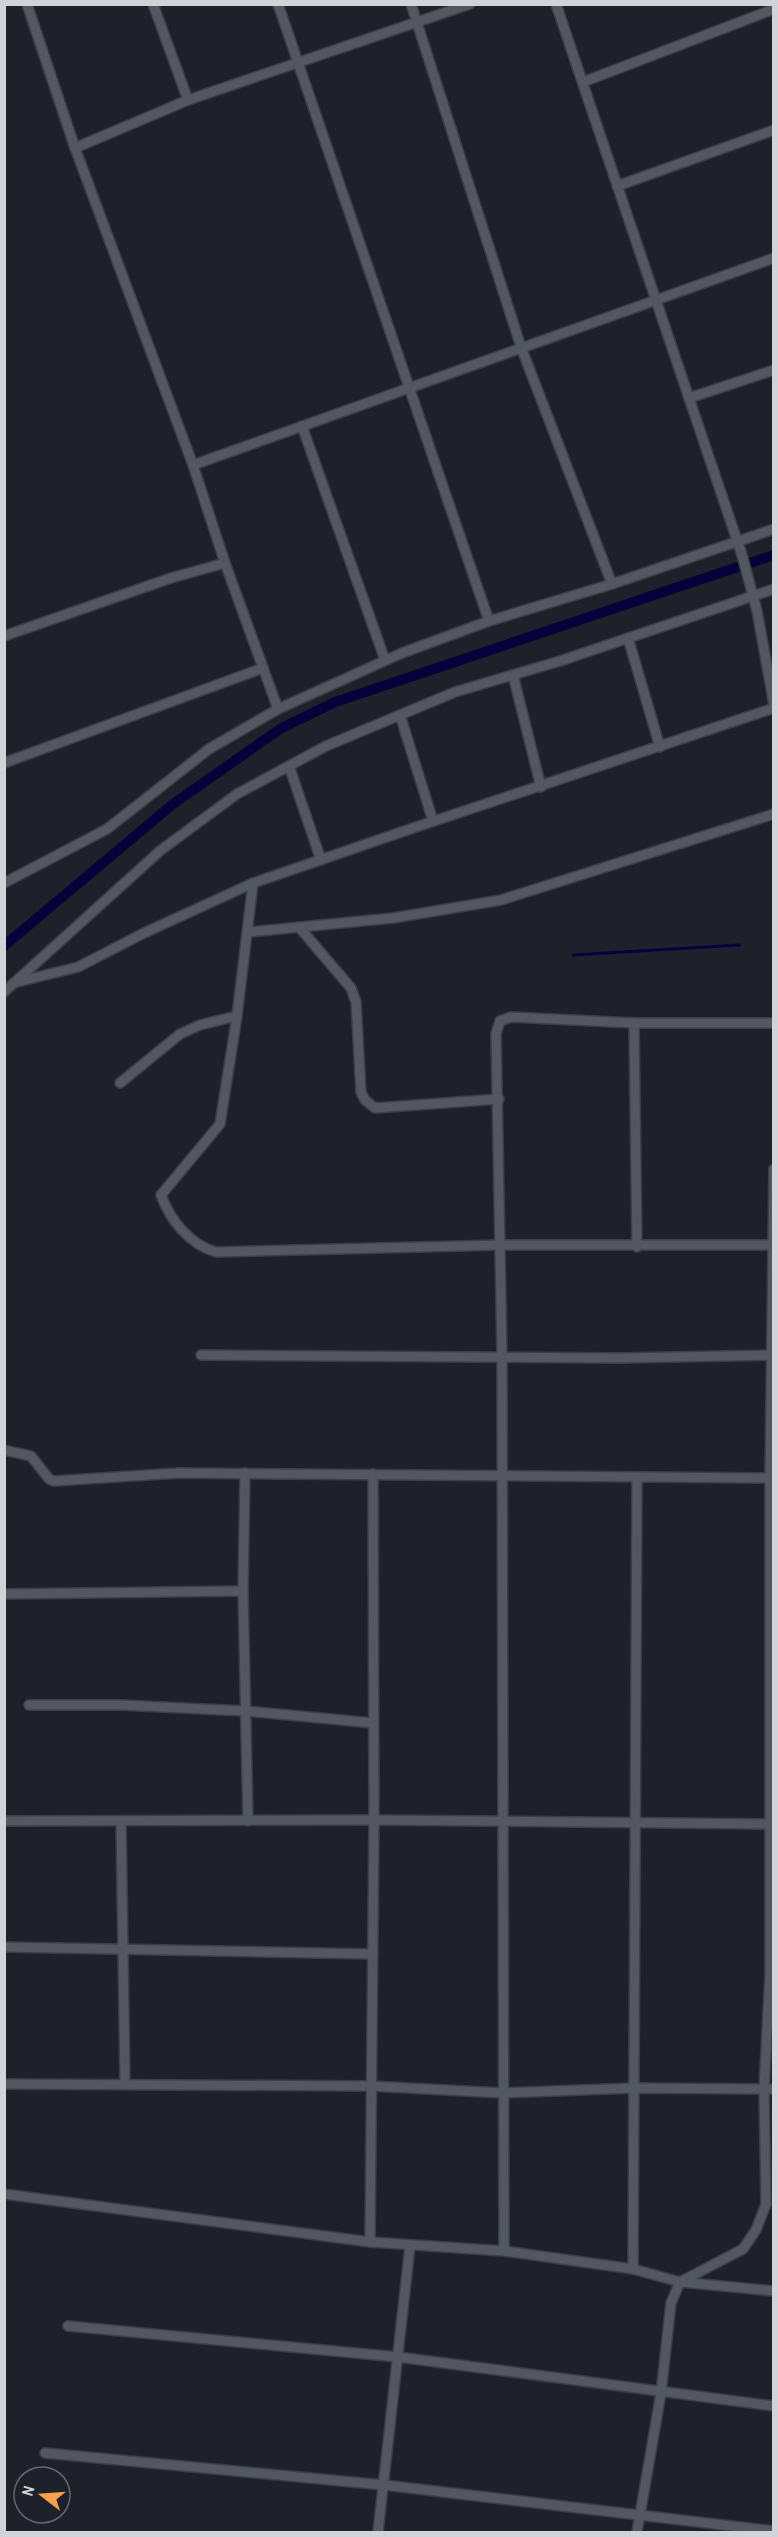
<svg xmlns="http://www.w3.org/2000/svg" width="778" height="2537" font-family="'Archivo Narrow',sans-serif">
	<rect width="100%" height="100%" fill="#1e2129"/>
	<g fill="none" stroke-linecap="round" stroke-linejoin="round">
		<path stroke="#05023b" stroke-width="3" d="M573 955 739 945"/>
		<path stroke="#05023b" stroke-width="10" d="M4 946 173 804 280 729 335 702 774 555"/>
		<defs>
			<g id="minor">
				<path d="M27 4 75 148 193 465"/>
				<path d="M153 4 188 100"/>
				<path d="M278 4 489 621"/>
				<path d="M411 4 521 347 612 584"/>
				<path d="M556 4 742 555 757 611 774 705"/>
				<path d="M583 82 774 9"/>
				<path d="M75 148 188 100 470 4"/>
				<path d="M617 186 774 130"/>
				<path d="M689 398 774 370"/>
				<path d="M302 426 385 660"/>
				<path d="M4 636 171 578 225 563"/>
				<path d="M628 638 660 747"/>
				<path d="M513 675 541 787"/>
				<path d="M278 709 225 563 193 465 774 258"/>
				<path d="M400 715 433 821"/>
				<path d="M4 763 263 668"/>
				<path d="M289 766 321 860"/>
				<path d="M4 883 107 829 209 749 278 709 402 653 489 621 612 584 774 529"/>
				<path d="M253 883 237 1016 220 1124 161 1195C170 1220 190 1245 216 1252L501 1245H774"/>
				<path d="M299 927 351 988 356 1002 361 1092 365 1100 375 1108 499 1099"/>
				<path d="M248 932 393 918 501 900 774 814"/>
				<path d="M17 982 78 967 144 933 253 883 419 826 774 708"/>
				<path d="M4 992 161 850 237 794 326 746 455 692 560 661 774 589"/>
				<path d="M634 1023 637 1247"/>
				<path d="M120 1083 180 1034 200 1025 237 1016"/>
				<path d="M201 1355 622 1358 772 1355"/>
				<path d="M4 1450 31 1456 49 1479 54 1481 179 1473 774 1478"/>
				<path d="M245 1473 243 1591 248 1821"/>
				<path d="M4 1594 243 1591"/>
				<path d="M29 1705H121L245 1711 373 1723"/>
				<path d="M4 1821 374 1820 774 1824"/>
				<path d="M121 1821 125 2083"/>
				<path d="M4 1947 373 1954"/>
				<path d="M4 2084 370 2086 503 2093 634 2088 774 2089"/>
				<path d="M4 2194 370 2242 504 2251 633 2269 680 2282 774 2291"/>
				<path d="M370 2242 374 1820 373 1474"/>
				<path d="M504 2251 502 1358 496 1034 500 1021 511 1017 634 1023H774"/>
				<path d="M633 2269 637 1478"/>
				<path d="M68 2326 398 2357 774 2406"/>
				<path d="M45 2453 384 2485 774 2531"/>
				<path d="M378 2532 410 2246"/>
				<path d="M637 2532 661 2393 671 2303 680 2282 743 2249 756 2230 766 2204 764 2089 770 1974V1478L774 1169"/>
			</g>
		</defs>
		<use href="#minor" stroke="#3c3e45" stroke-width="12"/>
		<use href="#minor" stroke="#535760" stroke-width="9"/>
	</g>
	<rect width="778" height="2537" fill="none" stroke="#d1d3d9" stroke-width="12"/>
	<g transform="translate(42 2495) rotate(287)"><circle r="28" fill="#1e2129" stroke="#66686f" stroke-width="1.5"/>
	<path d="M0-4.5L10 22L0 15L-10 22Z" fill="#f99f4d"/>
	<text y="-9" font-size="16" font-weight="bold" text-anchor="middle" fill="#d1d3d9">N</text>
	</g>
</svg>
